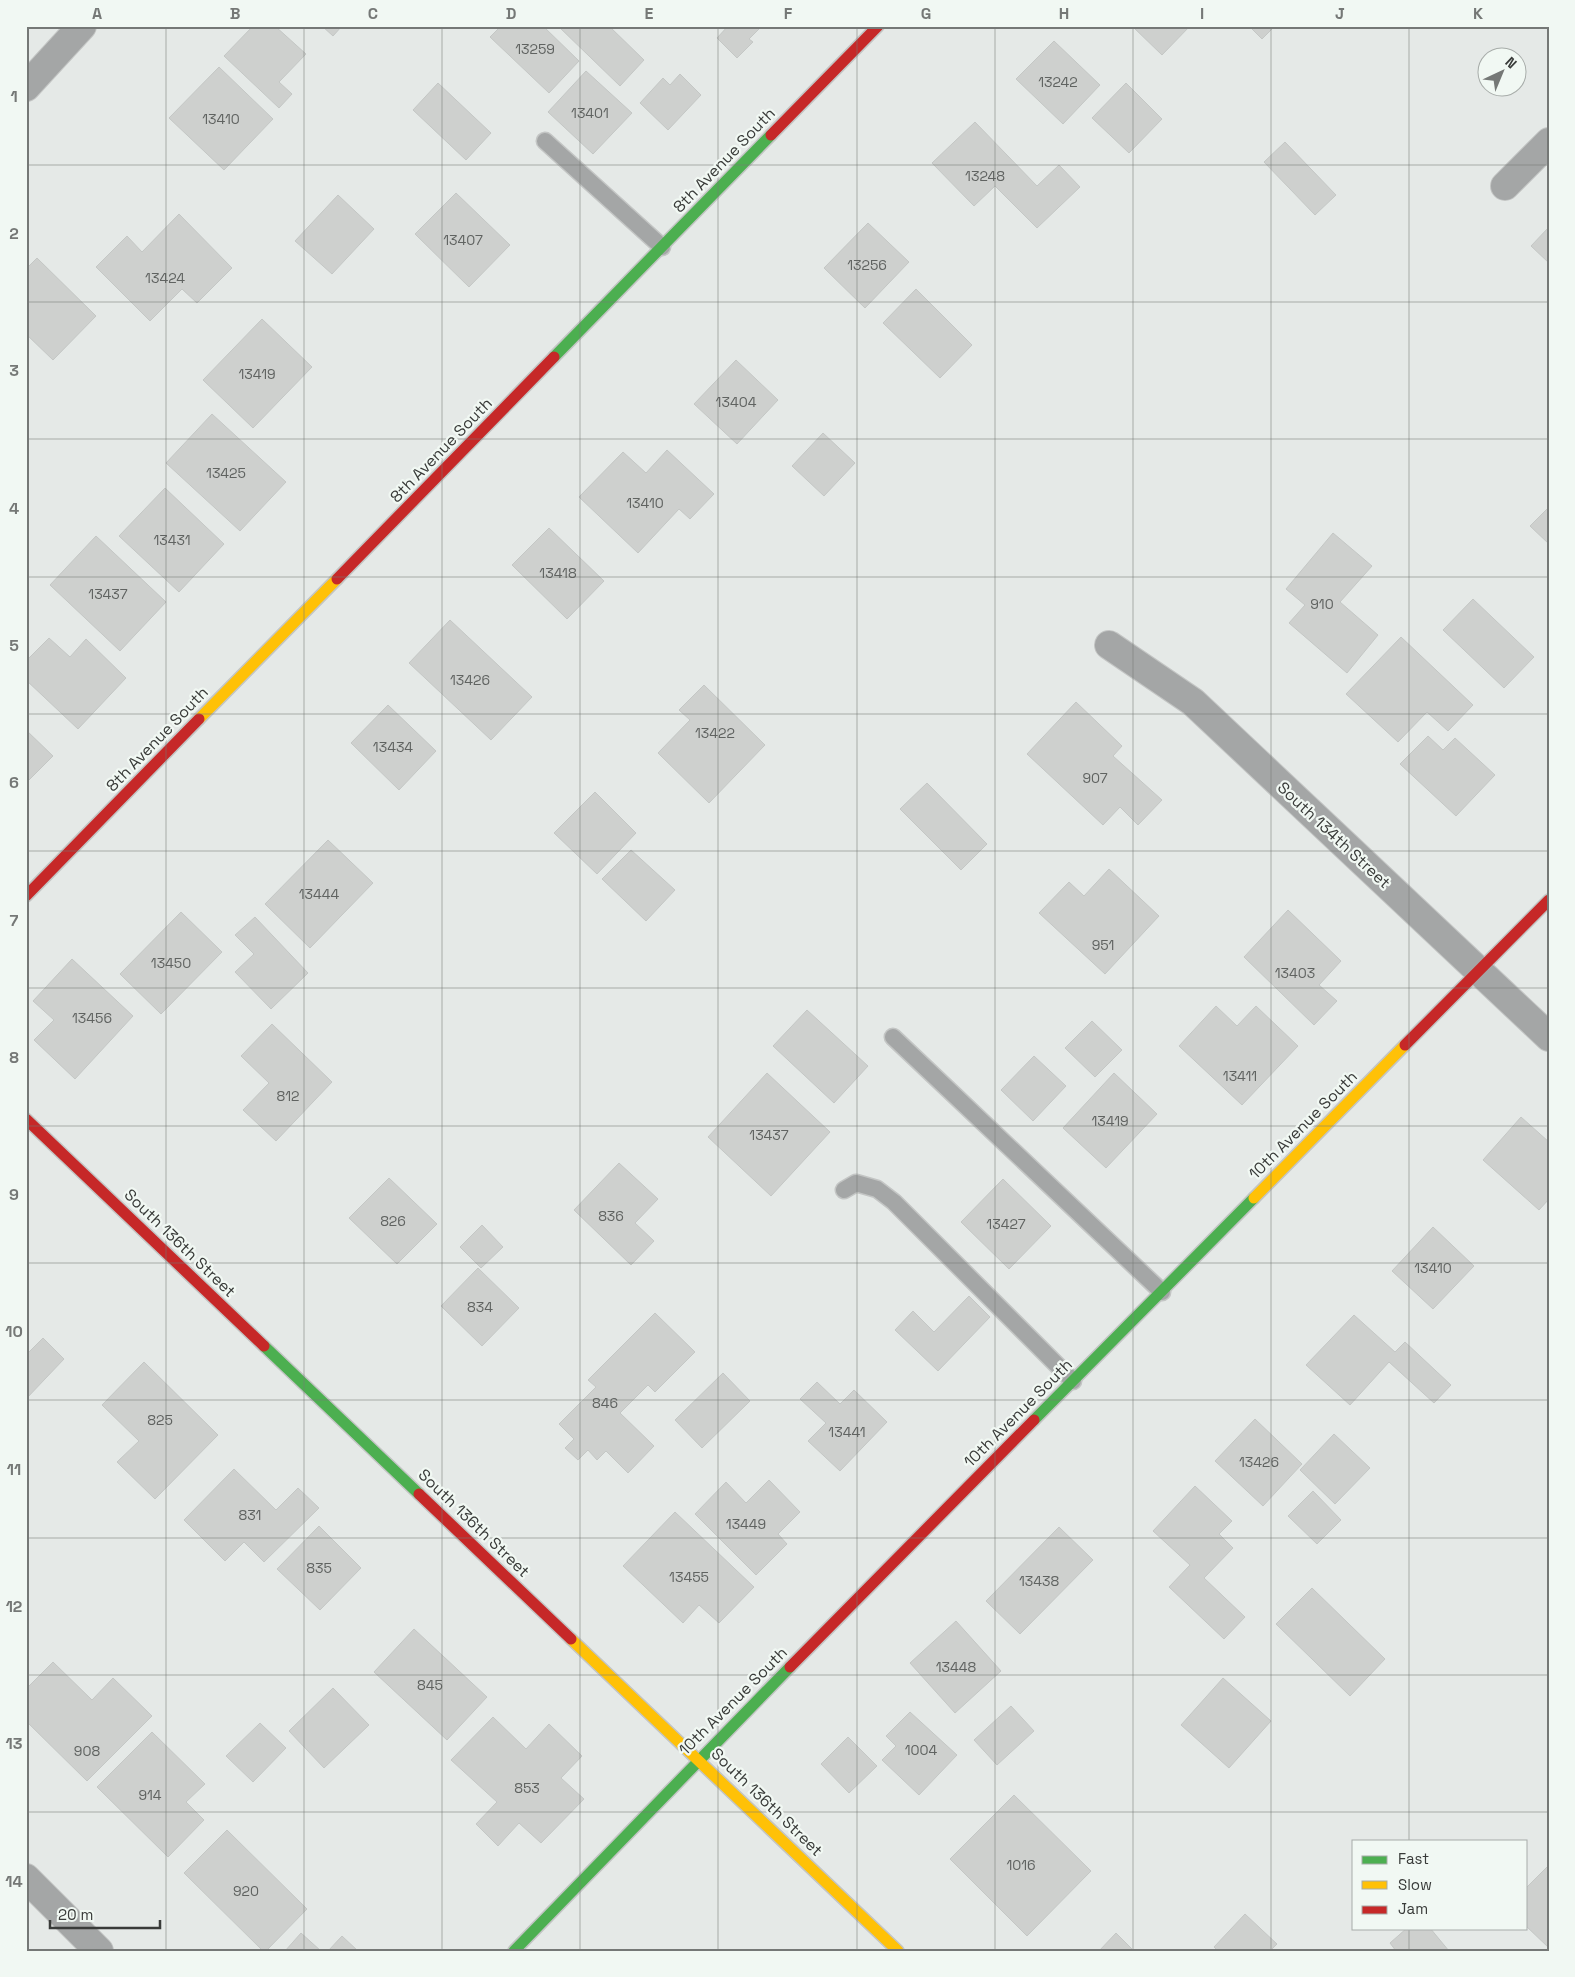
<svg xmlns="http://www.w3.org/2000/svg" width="1575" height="1977" font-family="'Space Grotesk',sans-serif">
	<rect width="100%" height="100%" fill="#e5e9e7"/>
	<g fill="#ced0ce" stroke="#c4c7c5">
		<path d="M253 26H275L306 54 279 82 292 94 279 108 224 56Z"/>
		<path d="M322 26H342L333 36Z"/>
		<path d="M501 26H543L579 61 549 93 490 37Z"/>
		<path d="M558 26H609L644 60 620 86Z"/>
		<path d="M728 26H762L749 39 753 42 737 58 717 38Z"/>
		<path d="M1132 26H1190L1162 55Z"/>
		<path d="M1249 26H1275L1262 39Z"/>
		<path d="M1054 41 1100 85 1063 124 1016 79Z"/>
		<path d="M219 67 273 119 224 170 169 118Z"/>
		<path d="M586 71 632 113 593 154 548 112Z"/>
		<path d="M680 74 701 95 668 130 640 103 663 78 670 85Z"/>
		<path d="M438 83 491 133 466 160 413 110Z"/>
		<path d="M1126 83 1162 119 1129 153 1092 118Z"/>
		<path d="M975 122 1037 186 1059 165 1080 187 1037 228 995 186 974 206 932 163Z"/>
		<path d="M1285 142 1336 195 1315 215 1264 162Z"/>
		<path d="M456 193 510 245 469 287 415 234Z"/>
		<path d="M338 195 374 229 332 274 295 241Z"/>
		<path d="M179 214 232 268 197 303 182 289 150 321 96 267 127 236 142 252Z"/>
		<path d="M868 223 909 262 865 308 824 268Z"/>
		<path d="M1549 227V263L1531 246Z"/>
		<path d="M37 258 96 316 53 360 26 334V269Z"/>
		<path d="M916 289 972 345 940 378 883 323Z"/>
		<path d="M262 319 312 367 253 428 203 380Z"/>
		<path d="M736 360 778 400 737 444 694 404Z"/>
		<path d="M212 414 286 482 240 531 166 463Z"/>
		<path d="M823 433 855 463 824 496 792 466Z"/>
		<path d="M667 450 714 494 690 519 679 509 638 553 579 497 623 452 646 473Z"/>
		<path d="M165 488 224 544 179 592 119 536Z"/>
		<path d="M1549 507V544L1530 526Z"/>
		<path d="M549 528 604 581 567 619 512 565Z"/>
		<path d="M1333 533 1372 566 1340 602 1378 635 1347 673 1289 623 1305 605 1286 589Z"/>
		<path d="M96 536 166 602 120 651 50 585Z"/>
		<path d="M1473 599 1534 657 1504 688 1443 630Z"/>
		<path d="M450 620 532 697 491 740 409 663Z"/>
		<path d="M1401 637 1473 705 1448 731 1427 712 1398 742 1346 694Z"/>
		<path d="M49 638 70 657 86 639 126 678 78 729 26 680V661Z"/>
		<path d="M704 685 765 745 709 803 658 753 690 720 679 710Z"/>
		<path d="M1076 702 1122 746 1113 756 1162 800 1138 825 1120 807 1103 825 1027 754Z"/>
		<path d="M388 705 436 751 399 790 351 743Z"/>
		<path d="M26 730 53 756 26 783Z"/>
		<path d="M1428 736 1443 750 1455 738 1495 775 1456 816 1400 764Z"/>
		<path d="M927 783 987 844 961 870 900 809Z"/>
		<path d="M595 792 636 833 597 874 554 833Z"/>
		<path d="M328 840 373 883 310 948 265 904Z"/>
		<path d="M631 850 675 890 646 921 602 879Z"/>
		<path d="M1109 869 1159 916 1105 974 1039 913 1069 882 1084 896Z"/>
		<path d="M1288 910 1341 961 1319 985 1337 1001 1314 1025 1244 957Z"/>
		<path d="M181 912 222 952 161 1014 120 974Z"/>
		<path d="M255 917 308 973 271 1009 235 972 254 954 235 935Z"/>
		<path d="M72 959 133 1016 75 1079 34 1040 54 1020 33 1001Z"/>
		<path d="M1216 1006 1237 1026 1256 1006 1298 1046 1242 1105 1179 1046Z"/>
		<path d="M807 1010 868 1066 834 1103 773 1046Z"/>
		<path d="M1092 1021 1122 1050 1095 1077 1065 1048Z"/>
		<path d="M272 1024 332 1082 276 1141 243 1110 269 1083 241 1056Z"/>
		<path d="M1034 1056 1066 1086 1033 1121 1001 1090Z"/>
		<path d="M767 1073 830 1132 771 1196 708 1137Z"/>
		<path d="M1114 1073 1157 1114 1106 1168 1063 1128Z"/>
		<path d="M1521 1117 1549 1142V1199L1539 1210 1483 1160Z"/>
		<path d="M619 1163 658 1199 635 1223 654 1241 631 1265 574 1210Z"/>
		<path d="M389 1178 437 1224 397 1264 349 1218Z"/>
		<path d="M1003 1179 1051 1226 1009 1269 961 1222Z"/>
		<path d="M482 1225 503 1247 481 1268 460 1247Z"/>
		<path d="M1433 1227 1474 1266 1433 1309 1392 1271Z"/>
		<path d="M478 1268 519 1308 482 1346 441 1306Z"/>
		<path d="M969 1296 990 1317 938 1371 895 1330 913 1311 934 1332Z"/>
		<path d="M655 1313 695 1352 655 1392 648 1385 620 1413 654 1446 628 1473 606 1451 597 1460 588 1450 578 1460 565 1448 574 1439 559 1424 596 1387 588 1380Z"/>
		<path d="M1354 1315 1395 1352 1405 1342 1451 1385 1434 1403 1389 1362 1350 1405 1306 1365Z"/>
		<path d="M43 1338 64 1359 26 1399V1355Z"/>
		<path d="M144 1362 218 1435 155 1499 117 1462 139 1441 102 1405Z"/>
		<path d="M723 1373 750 1401 702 1448 675 1420Z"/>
		<path d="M817 1382 840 1404 854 1390 887 1422 840 1471 808 1441 826 1423 800 1399Z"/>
		<path d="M1255 1419 1302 1464 1263 1506 1215 1461Z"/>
		<path d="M1334 1434 1370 1468 1335 1504 1300 1470Z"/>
		<path d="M234 1469 276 1510 298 1488 319 1508 264 1562 244 1542 225 1561 184 1520Z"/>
		<path d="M769 1480 800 1512 778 1534 787 1544 756 1575 695 1514 726 1482 746 1503Z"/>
		<path d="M1195 1486 1232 1521 1219 1534 1233 1548 1204 1578 1245 1617 1224 1639 1169 1587 1190 1565 1153 1531Z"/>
		<path d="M1313 1491 1341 1520 1317 1544 1288 1516Z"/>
		<path d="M675 1512 754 1587 719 1623 699 1605 683 1623 623 1566Z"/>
		<path d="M319 1526 361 1568 320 1610 277 1569Z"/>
		<path d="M1059 1527 1093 1560 1020 1634 986 1601Z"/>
		<path d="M1312 1588 1385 1659 1350 1696 1276 1624Z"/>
		<path d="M956 1621 1001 1671 955 1713 910 1663Z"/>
		<path d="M414 1629 487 1697 447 1740 374 1672Z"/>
		<path d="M53 1662 92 1700 113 1678 152 1716 87 1781 26 1721V1689Z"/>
		<path d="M1223 1678 1271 1721 1229 1768 1181 1725Z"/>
		<path d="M333 1688 369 1725 324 1768 289 1731Z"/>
		<path d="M1011 1706 1034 1731 997 1765 974 1740Z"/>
		<path d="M910 1712 957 1755 919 1795 882 1760 896 1746 886 1736Z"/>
		<path d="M493 1717 526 1749 549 1724 582 1756 561 1778 584 1799 541 1843 519 1823 498 1846 476 1824 497 1802 451 1760Z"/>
		<path d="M260 1723 286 1748 253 1782 226 1756Z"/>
		<path d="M152 1732 205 1784 186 1802 204 1820 168 1857 97 1787Z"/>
		<path d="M848 1737 877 1766 849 1793 821 1764Z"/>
		<path d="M1014 1795 1091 1871 1027 1936 950 1859Z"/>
		<path d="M227 1830 307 1909 266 1951H263L184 1873Z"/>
		<path d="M1549 1865V1948L1526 1926V1888Z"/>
		<path d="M1245 1914 1277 1944 1270 1951H1218L1214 1947Z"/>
		<path d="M1407 1928H1430L1449 1951H1396L1390 1943Z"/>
		<path d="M301 1933 321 1951H285Z"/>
		<path d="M1116 1933 1134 1951H1099Z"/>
		<path d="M342 1936 358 1951H328Z"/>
	</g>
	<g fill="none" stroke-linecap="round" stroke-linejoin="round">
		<defs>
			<g id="lane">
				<path d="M545 141 662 247"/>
				<path d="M893 1037 1162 1292"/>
				<path d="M844 1190 856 1183 877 1189 894 1202 1073 1381"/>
			</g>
			<g id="street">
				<path d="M26 87 82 26"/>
				<path d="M1505 186 1549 142"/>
				<path d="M1109 645 1193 702 1549 1037"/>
				<path d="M26 1878 99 1951"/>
			</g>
			<g id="fast">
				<path d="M554 357 771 135"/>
				<path d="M264 1346 419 1494"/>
				<path d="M1034 1420 1254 1198"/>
				<path d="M514 1951 790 1667"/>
			</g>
			<g id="slow">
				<path d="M199 719 337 579"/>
				<path d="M1254 1198 1405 1045"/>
				<path d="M571 1639 898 1951"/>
			</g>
			<g id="jam">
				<path d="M771 135 878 26"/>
				<path d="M337 579 554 357"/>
				<path d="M26 896 199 719"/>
				<path d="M1405 1045 1549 900"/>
				<path d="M26 1119 264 1346"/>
				<path d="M419 1494 571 1639"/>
				<path d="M790 1667 1034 1420"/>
			</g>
		</defs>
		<use href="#lane" stroke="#c3c5c4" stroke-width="19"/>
		<use href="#street" stroke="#c3c5c4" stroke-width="30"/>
		<use href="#fast" stroke="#c3c5c4" stroke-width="14"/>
		<use href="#slow" stroke="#c3c5c4" stroke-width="14"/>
		<use href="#jam" stroke="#c3c5c4" stroke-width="14"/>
		<use href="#lane" stroke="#a4a6a6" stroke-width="16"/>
		<use href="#street" stroke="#a4a6a6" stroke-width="28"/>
		<use href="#fast" stroke="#4caf50" stroke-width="11"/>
		<use href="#slow" stroke="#ffc107" stroke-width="11"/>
		<use href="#jam" stroke="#c62828" stroke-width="11"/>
	</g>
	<path fill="none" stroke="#757876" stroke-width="1" stroke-opacity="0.55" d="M166 26V1951M304 26V1951M442 26V1951M580 26V1951M718 26V1951M857 26V1951M995 26V1951M1133 26V1951M1271 26V1951M1409 26V1841M26 165H1549M26 302H1549M26 439H1549M26 577H1549M26 714H1549M26 851H1549M26 988H1549M26 1126H1549M26 1263H1549M26 1400H1549M26 1538H1549M26 1675H1549M26 1812H1549M1409 1928V1951"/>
	<g text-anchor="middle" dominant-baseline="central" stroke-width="4.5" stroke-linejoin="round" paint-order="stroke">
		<g font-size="14" fill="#606361">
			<text x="535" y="49">13259</text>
			<text x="1058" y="82">13242</text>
			<text x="590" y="113">13401</text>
			<text x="221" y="119">13410</text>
			<text x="985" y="176">13248</text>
			<text x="463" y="240">13407</text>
			<text x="867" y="265">13256</text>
			<text x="165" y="278">13424</text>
			<text x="257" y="374">13419</text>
			<text x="736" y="402">13404</text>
			<text x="226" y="473">13425</text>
			<text x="645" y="503">13410</text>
			<text x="172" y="540">13431</text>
			<text x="558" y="573">13418</text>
			<text x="108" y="594">13437</text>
			<text x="1322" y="604">910</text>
			<text x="470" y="680">13426</text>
			<text x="715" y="733">13422</text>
			<text x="393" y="747">13434</text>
			<text x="1095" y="778">907</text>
			<text x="319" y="894">13444</text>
			<text x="1103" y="945">951</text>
			<text x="171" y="963">13450</text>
			<text x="1295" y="973">13403</text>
			<text x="92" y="1018">13456</text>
			<text x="1240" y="1076">13411</text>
			<text x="288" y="1096">812</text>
			<text x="1110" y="1121">13419</text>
			<text x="769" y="1135">13437</text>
			<text x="611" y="1216">836</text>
			<text x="393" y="1221">826</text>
			<text x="1006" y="1224">13427</text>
			<text x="1433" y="1268">13410</text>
			<text x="480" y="1307">834</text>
			<text x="605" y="1403">846</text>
			<text x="160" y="1420">825</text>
			<text x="847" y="1432">13441</text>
			<text x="1259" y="1462">13426</text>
			<text x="250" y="1515">831</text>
			<text x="746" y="1524">13449</text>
			<text x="319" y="1568">835</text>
			<text x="689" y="1577">13455</text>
			<text x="1039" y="1581">13438</text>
			<text x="956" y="1667">13448</text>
			<text x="430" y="1685">845</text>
			<text x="921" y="1750">1004</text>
			<text x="87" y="1751">908</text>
			<text x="527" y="1788">853</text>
			<text x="150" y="1795">914</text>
			<text x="1021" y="1865">1016</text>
			<text x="246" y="1891">920</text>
		</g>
		<g font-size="16" fill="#393b39" stroke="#f1f8f3">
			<text transform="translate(724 160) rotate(-46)">8th Avenue South</text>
			<text transform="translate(441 450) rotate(-46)">8th Avenue South</text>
			<text transform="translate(157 739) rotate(-46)">8th Avenue South</text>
			<text transform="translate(1334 835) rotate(43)">South 134th Street</text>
			<text transform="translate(1303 1125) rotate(-45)">10th Avenue South</text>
			<text transform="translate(180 1243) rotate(44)">South 136th Street</text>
			<text transform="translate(1018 1413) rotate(-45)">10th Avenue South</text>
			<text transform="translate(474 1523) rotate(44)">South 136th Street</text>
			<text transform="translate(733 1701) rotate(-45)">10th Avenue South</text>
			<text transform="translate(767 1802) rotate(44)">South 136th Street</text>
		</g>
	</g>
	<rect width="1575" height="1977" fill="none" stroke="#f1f8f3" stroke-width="55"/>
	<rect x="1352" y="1840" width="175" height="90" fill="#f1f8f3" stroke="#a7aca9"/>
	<rect x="1362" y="1856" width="25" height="8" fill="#4caf50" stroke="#a7aca9"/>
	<text x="1398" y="1864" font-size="15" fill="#393b39">Fast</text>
	<rect x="1362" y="1881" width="25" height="8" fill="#ffc107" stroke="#a7aca9"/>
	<text x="1398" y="1890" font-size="15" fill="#393b39">Slow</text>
	<rect x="1362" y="1906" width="25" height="8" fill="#c62828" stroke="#a7aca9"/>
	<text x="1398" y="1914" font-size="15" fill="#393b39">Jam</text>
	<g transform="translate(1502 72) rotate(44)"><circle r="24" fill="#f1f8f3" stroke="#a7aca9"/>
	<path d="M0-4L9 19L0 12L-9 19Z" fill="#757876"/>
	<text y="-8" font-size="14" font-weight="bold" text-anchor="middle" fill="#393b39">N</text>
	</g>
	<path d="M50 1920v8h110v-8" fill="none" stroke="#393b39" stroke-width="2.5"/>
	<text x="58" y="1920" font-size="15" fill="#393b39" stroke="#f1f8f3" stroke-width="4" paint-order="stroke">20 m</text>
	<rect x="28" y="28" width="1520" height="1922" fill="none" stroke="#757876" stroke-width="2"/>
	<g font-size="16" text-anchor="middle" font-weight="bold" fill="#757876">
		<text x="97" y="19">A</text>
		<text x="235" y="19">B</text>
		<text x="373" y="19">C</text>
		<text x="511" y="19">D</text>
		<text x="649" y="19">E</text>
		<text x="788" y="19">F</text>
		<text x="926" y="19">G</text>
		<text x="1064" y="19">H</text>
		<text x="1202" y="19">I</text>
		<text x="1340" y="19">J</text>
		<text x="1478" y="19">K</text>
		<text x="14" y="102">1</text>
		<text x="14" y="239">2</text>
		<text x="14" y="376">3</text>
		<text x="14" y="514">4</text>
		<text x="14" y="651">5</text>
		<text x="14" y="788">6</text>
		<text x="14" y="926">7</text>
		<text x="14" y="1063">8</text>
		<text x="14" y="1200">9</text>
		<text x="14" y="1337">10</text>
		<text x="14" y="1475">11</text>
		<text x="14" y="1612">12</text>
		<text x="14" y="1749">13</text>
		<text x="14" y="1887">14</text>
	</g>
</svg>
